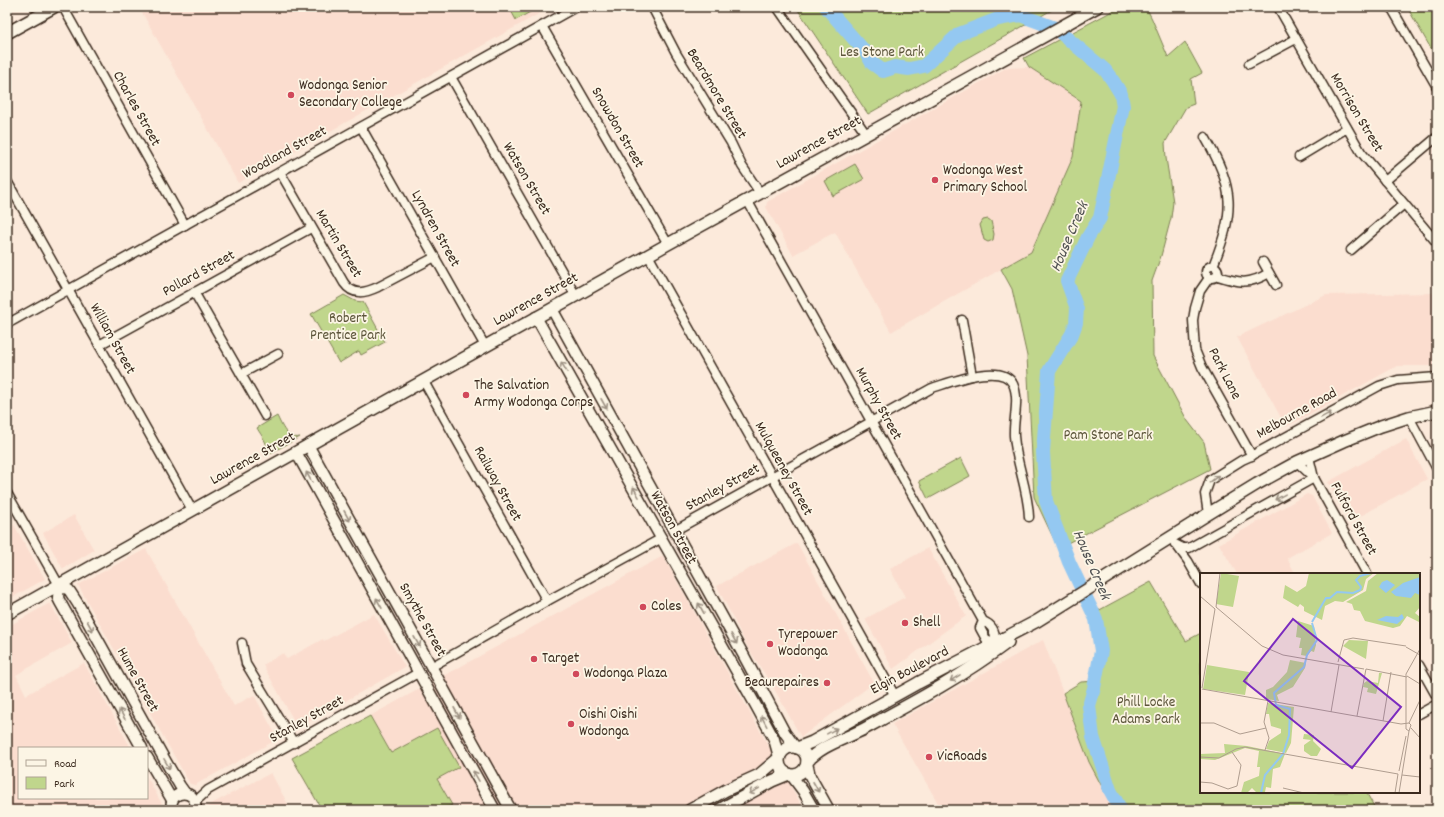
<svg xmlns="http://www.w3.org/2000/svg" width="1444" height="817" font-family="Dekko,sans-serif">
	<rect width="100%" height="100%" fill="#fceadb"/>
	<filter id="ink" filterUnits="userSpaceOnUse"><feTurbulence type="fractalNoise" baseFrequency=".025" numOctaves="2"/><feDisplacementMap in="SourceGraphic" scale="8" xChannelSelector="R" yChannelSelector="G"/><feConvolveMatrix kernelMatrix="1 2 1 2 8 2 1 2 1" color-interpolation-filters="sRGB"/></filter>
	<g filter="url(#ink)">
		<g fill="#fbddcf">
			<path d="M139 7H551L238 183Z"/>
			<path d="M1029 67 1081 101 1073 157 1031 252 891 332 835 232 793 255 766 207 767 202 1006 68Z"/>
			<path d="M1437 293V366H1397L1286 427 1237 337 1326 295Z"/>
			<path d="M1406 439 1427 479 1350 522 1328 482Z"/>
			<path d="M1307 494 1312 496 1332 533 1287 558 1295 573 1293 574H1237L1219 544Z"/>
			<path d="M74 515 94 550 63 569 43 533Z"/>
			<path d="M14 525 45 579 13 597 7 586V529Z"/>
			<path d="M797 543 874 683 801 737 772 685 748 648 717 586Z"/>
			<path d="M928 548 966 616 893 669 865 619 905 597 890 569Z"/>
			<path d="M146 549 234 706 254 695 278 739 195 785 190 784 78 585Z"/>
			<path d="M663 556 804 810H442L452 805 437 779V728L391 754 370 716Z"/>
			<path d="M50 603 72 643 16 675 26 695 84 663 131 748H19V798H147V777L162 804 151 810H7V627Z"/>
			<path d="M374 614 405 667 298 728 263 665 283 653 287 659 323 639 324 641Z"/>
			<path d="M1043 640 1089 762 1110 802 1120 810H942L892 724Z"/>
			<path d="M271 773 291 810H206L209 805Z"/>
		</g>
		<g fill="#c0d68c" stroke="#7e8055">
			<path d="M509 7H539L516 20Z"/>
			<path d="M796 7H1057L868 114Z"/>
			<path d="M1120 7H1146L1152 19 1168 57 1185 42 1202 73 1191 79 1194 104 1186 107 1165 143 1166 158 1173 202 1171 218 1161 256 1152 281 1153 356 1187 420 1204 442 1210 469 1058 548 1034 497 1027 356 1012 289 1001 269 1031 252 1073 157 1081 101 1029 67 1024 58Z"/>
			<path d="M1407 7H1437V59Z"/>
			<path d="M855 164 864 179 833 196 825 181Z"/>
			<path d="M988 219 991 221 994 234 993 240 988 242 984 240 980 225 983 220Z"/>
			<path d="M344 295 355 301 363 302 385 342 361 355 359 351 339 363 311 314Z"/>
			<path d="M277 416C282 426 287 440 300 437L265 456C271 446 262 437 257 428Z"/>
			<path d="M961 458 970 476 928 499 919 481Z"/>
			<path d="M1151 582 1186 641 1201 633V792H1366L1376 810H1120L1110 802 1089 762 1063 693 1081 682 1096 681 1101 651 1094 613Z"/>
			<path d="M370 716 391 753 437 728 459 767 437 779 452 805 442 810H322L292 758Z"/>
		</g>
		<g fill="none" stroke-linecap="round" stroke-linejoin="round">
			<path stroke="#94c8f1" stroke-width="14" d="M826 7 867 54 872 63 883 71 895 67 909 69 924 66 959 34 998 19 1020 15 1055 28 1105 70 1113 81 1121 94 1123 106 1100 218 1088 237 1067 281 1077 309 1076 323 1072 334 1049 371 1043 452 1046 501 1069 562 1096 619 1101 651 1094 688 1089 706 1093 737 1110 790 1121 810"/>
			<defs>
				<g id="minor">
					<path d="M63 7 185 225"/>
					<path d="M652 7 676 53 731 143 742 166 760 193"/>
					<path d="M777 7 866 134"/>
					<path d="M1278 7 1361 152 1437 243"/>
					<path d="M1391 7 1437 87"/>
					<path d="M542 26 668 244"/>
					<path d="M1249 64 1296 39"/>
					<path d="M451 77 576 296"/>
					<path d="M361 127 485 346"/>
					<path d="M1205 137C1235 189 1235 211 1213 266"/>
					<path d="M1299 157 1347 128"/>
					<path d="M280 172 344 283C353 296 365 293 378 287L435 257"/>
					<path d="M7 181 192 510"/>
					<path d="M1385 181 1437 137"/>
					<path d="M747 200 983 621C993 625 996 633 995 643L986 639 980 628 983 621"/>
					<path d="M1351 250 1404 204"/>
					<path d="M648 255 895 696"/>
					<path d="M1263 262 1276 285"/>
					<circle cx="1212" cy="272" r="6"/>
					<path d="M1218 276C1239 283 1249 285 1269 273"/>
					<path d="M1209 278 1200 291 1195 308 1193 320 1195 350 1202 367 1252 456"/>
					<path d="M194 292 265 416"/>
					<path d="M962 320 972 376"/>
					<path d="M7 324 576 7"/>
					<path d="M99 345 311 228"/>
					<path d="M241 374 278 354"/>
					<path d="M423 380 547 601"/>
					<path d="M1409 417 1437 469"/>
					<path d="M1309 457 1314 478"/>
					<path d="M1297 462 1314 478 1367 574"/>
					<path d="M7 493 59 585"/>
					<path d="M1208 514 1205 494 1210 480 1242 460 1251 456 1379 386 1398 380 1437 377"/>
					<path d="M674 531 932 388C949 383 1002 361 1013 384 1020 399 1013 419 1014 436 1016 463 1028 489 1029 517"/>
					<path d="M1175 544 1183 548H1189L1314 478"/>
					<path d="M1177 546 1188 561 1201 584"/>
					<path d="M242 643 246 664 294 743"/>
					<path d="M1419 665 1437 697"/>
					<path d="M431 667 547 601 662 538"/>
					<path d="M1419 714 1437 704"/>
					<path d="M195 802 208 790 418 673"/>
				</g>
				<g id="tertiary">
					<path d="M552 309 744 656 785 733 796 748"/>
					<path d="M536 317 755 704 774 739 779 757"/>
					<path d="M308 445 511 810"/>
					<path d="M296 452 495 810"/>
					<path d="M142 748 60 602 58 598 59 585 69 590 78 604 166 762 180 786 185 793"/>
					<path d="M147 757 172 800"/>
					<path d="M807 763 810 776 829 810"/>
					<path d="M791 775 803 791 814 810"/>
					<path d="M172 810C167 788 200 788 195 810"/>
				</g>
				<g id="secondary">
					<path d="M7 33 54 7"/>
					<path d="M7 614 668 244 1097 7"/>
					<circle cx="793" cy="761" r="14"/>
					<path d="M797 748 812 742 918 683 1037 621 1208 514 1257 484 1297 462 1344 441 1381 426 1409 417 1437 411"/>
					<path d="M807 762C821 745 845 739 864 729 914 702 963 676 1008 642"/>
					<path d="M690 810 726 790 759 775 779 758"/>
					<path d="M719 810 772 781 789 774"/>
				</g>
			</defs>
			<use href="#minor" stroke="#3b2a1e" stroke-width="11"/>
			<use href="#tertiary" stroke="#3b2a1e" stroke-width="13"/>
			<use href="#secondary" stroke="#3b2a1e" stroke-width="14"/>
			<use href="#minor" stroke="#fcf5e5" stroke-width="8"/>
			<use href="#tertiary" stroke="#fcf5e5" stroke-width="10"/>
			<use href="#secondary" stroke="#fcf5e5" stroke-width="11"/>
		</g>
		<defs><path id="oneway-shaft" d="M-6 0H5M1.5-3L5.5 0L1.5 3" fill="none" stroke-width="1.6" stroke-linecap="round" stroke-linejoin="round"/></defs>
		<g stroke="#9c9082">
			<use href="#oneway-shaft" transform="translate(564 367) rotate(-120)"/>
			<use href="#oneway-shaft" transform="translate(604 404) rotate(61)"/>
			<use href="#oneway-shaft" transform="translate(1326 415) rotate(-29)"/>
			<use href="#oneway-shaft" transform="translate(309 477) rotate(-119)"/>
			<use href="#oneway-shaft" transform="translate(1214 479) rotate(-39)"/>
			<use href="#oneway-shaft" transform="translate(636 492) rotate(-120)"/>
			<use href="#oneway-shaft" transform="translate(1280 497) rotate(151)"/>
			<use href="#oneway-shaft" transform="translate(347 516) rotate(61)"/>
			<use href="#oneway-shaft" transform="translate(379 603) rotate(-119)"/>
			<use href="#oneway-shaft" transform="translate(701 608) rotate(-119)"/>
			<use href="#oneway-shaft" transform="translate(90 626) rotate(61)"/>
			<use href="#oneway-shaft" transform="translate(734 639) rotate(61)"/>
			<use href="#oneway-shaft" transform="translate(417 642) rotate(61)"/>
			<use href="#oneway-shaft" transform="translate(955 678) rotate(148)"/>
			<use href="#oneway-shaft" transform="translate(457 713) rotate(61)"/>
			<use href="#oneway-shaft" transform="translate(122 714) rotate(-119)"/>
			<use href="#oneway-shaft" transform="translate(764 721) rotate(-118)"/>
			<use href="#oneway-shaft" transform="translate(832 731) rotate(-29)"/>
			<use href="#oneway-shaft" transform="translate(167 764) rotate(60)"/>
			<use href="#oneway-shaft" transform="translate(476 776) rotate(-120)"/>
			<use href="#oneway-shaft" transform="translate(816 787) rotate(61)"/>
			<use href="#oneway-shaft" transform="translate(754 791) rotate(152)"/>
		</g>
	</g>
	<g fill="#d1495b" stroke="#fcf5e5" stroke-width="1.5">
		<circle cx="291" cy="95" r="4"/>
		<circle cx="935" cy="180" r="4"/>
		<circle cx="466" cy="395" r="4"/>
		<circle cx="643" cy="607" r="4"/>
		<circle cx="905" cy="623" r="4"/>
		<circle cx="770" cy="644" r="4"/>
		<circle cx="534" cy="659" r="4"/>
		<circle cx="576" cy="674" r="4"/>
		<circle cx="827" cy="683" r="4"/>
		<circle cx="571" cy="724" r="4"/>
		<circle cx="929" cy="757" r="4"/>
	</g>
	<g text-anchor="middle" dominant-baseline="central" stroke-width="3.5" stroke-linejoin="round" paint-order="stroke">
		<g font-size="15" fill="#5c553a" stroke="#fcf5e5">
			<text x="882" y="53">Les Stone Park</text>
			<text x="348" y="319">Robert<tspan x="348" dy="17">Prentice Park</tspan></text>
			<text x="1108" y="436">Pam Stone Park</text>
			<text x="1146" y="703">Phill Locke<tspan x="1146" dy="17">Adams Park</tspan></text>
		</g>
		<g font-size="15" fill="#3b2a1e" stroke="#fcf5e5" text-anchor="start">
			<text x="299" y="86">Wodonga Senior<tspan x="299" dy="17">Secondary College</tspan></text>
			<text x="943" y="171">Wodonga West<tspan x="943" dy="17">Primary School</tspan></text>
			<text x="474" y="386">The Salvation<tspan x="474" dy="17">Army Wodonga Corps</tspan></text>
			<text x="651" y="607">Coles</text>
			<text x="913" y="623">Shell</text>
			<text x="778" y="635">Tyrepower<tspan x="778" dy="17">Wodonga</tspan></text>
			<text x="542" y="659">Target</text>
			<text x="584" y="674">Wodonga Plaza</text>
			<text x="819" y="683" text-anchor="end">Beaurepaires</text>
			<text x="579" y="715">Oishi Oishi<tspan x="579" dy="17">Wodonga</tspan></text>
			<text x="937" y="757">VicRoads</text>
		</g>
		<g font-size="15" fill="#3b2a1e" stroke="#fcf5e5">
			<text transform="translate(716 94) rotate(59)">Beardmore Street</text>
			<text transform="translate(136 109) rotate(61)">Charles Street</text>
			<text transform="translate(1356 113) rotate(59)">Morrison Street</text>
			<text transform="translate(617 128) rotate(60)">Snowdon Street</text>
			<text transform="translate(819 143) rotate(-29)">Lawrence Street</text>
			<text transform="translate(285 153) rotate(-29)">Woodland Street</text>
			<text transform="translate(526 179) rotate(60)">Watson Street</text>
			<text transform="translate(435 229) rotate(61)">Lyndren Street</text>
			<text transform="translate(338 244) rotate(59)">Martin Street</text>
			<text transform="translate(199 274) rotate(-29)">Pollard Street</text>
			<text transform="translate(536 300) rotate(-29)">Lawrence Street</text>
			<text transform="translate(112 339) rotate(61)">William Street</text>
			<text transform="translate(1224 374) rotate(63)">Park Lane</text>
			<text transform="translate(878 404) rotate(61)">Murphy Street</text>
			<text transform="translate(1297 414) rotate(-29)">Melbourne Road</text>
			<text transform="translate(253 459) rotate(-29)">Lawrence Street</text>
			<text transform="translate(783 469) rotate(61)">Mulqueeney Street</text>
			<text transform="translate(497 484) rotate(61)">Railway Street</text>
			<text transform="translate(723 488) rotate(-29)">Stanley Street</text>
			<text transform="translate(1353 519) rotate(61)">Fulford Street</text>
			<text transform="translate(673 528) rotate(61)">Watson Street</text>
			<text transform="translate(422 620) rotate(61)">Smythe Street</text>
			<text transform="translate(910 671) rotate(-28)">Elgin Boulevard</text>
			<text transform="translate(137 680) rotate(61)">Hume Street</text>
			<text transform="translate(307 720) rotate(-29)">Stanley Street</text>
		</g>
		<g font-size="16" font-style="italic" fill="#515253" stroke="#fcf5e5">
			<text transform="translate(1070 237) rotate(-67)">House Creek</text>
			<text transform="translate(1091 565) rotate(67)">House Creek</text>
		</g>
	</g>
	<g transform="translate(1200 573)">
		<rect width="220" height="220" fill="#fceadb"/>
		<path d="M21 0 39 3 33 34 16 31ZM109 0H174L166 6 163 17 143 29 135 28 125 33 122 47 104 38V34L100 31 98 34 83 25 85 12 97 19 106 13ZM178 0H220V34L215 40 220 44 219 49 207 43 200 53 193 55 165 48 160 38 154 37 152 31 146 29 166 18 168 8ZM98 48 114 53 116 72 114 79 111 78 107 83 101 82 102 75H99L101 65 96 64ZM149 67 168 68 166 86 143 73ZM90 87 106 90 105 95 93 114 77 122 79 128 66 126V117L73 114 87 99ZM7 92 49 99 45 122 3 116ZM179 100H182L176 121 167 119 168 115 163 114 164 110 167 108 178 110ZM68 130 94 134 91 170 86 180 66 176 69 168 81 160V156L71 153 69 141H66ZM104 161 114 162 113 168 121 176 117 183H111L104 178V172L111 167 103 166ZM24 171 47 173 85 181 80 194 73 196 71 215 66 214 65 219 70 220H57L52 215 47 220H41L44 209 59 203 60 194H57L59 178 45 175 15 187 0 186V181L25 180Z" fill="#c0d68c"/>
		<path d="M220 4V22L215 20 211 25 196 23 191 19 203 10ZM187 7 195 12 186 20 179 14 182 9ZM202 41 204 45 197 51 177 47 186 43 198 44Z" fill="#94c8f1"/>
		<path fill="none" stroke="#94c8f1" stroke-width="2" d="M112 49 126 25H130L137 19 153 20 160 17 161 14 156 7 160 3 171 0M61 220 65 202 83 181 89 162 90 136 76 132 74 120 104 94 107 82 117 67 112 50"/>
		<path fill="none" stroke="#af9d8f" stroke-width="1" d="M20 0 16 34 62 73 83 82 164 96M0 23 15 36M144 67 153 65 206 73M206 74 220 82M138 89 144 67M166 96 207 104M207 103 220 111M2 115 15 36M2 116 201 151 209 150 211 152 209 158M131 139 139 92M157 143 166 96M183 148 191 99M0 150H14L40 161 66 155M209 150 220 127M211 155 220 165M209 158 206 156V101L220 76M65 177 69 165 64 149 68 128M0 184 19 185 36 176 45 174 198 201M199 198 206 163M202 202 220 204M0 209 12 210 28 216 37 213 41 192 32 179M83 215 104 220M195 220 198 201M199 220 209 158"/>
		<path fill="#7b2cbf" fill-opacity="0.15" stroke="#7b2cbf" stroke-width="2" d="M93 46 201 134 152 195 44 108Z"/>
		<rect width="220" height="220" fill="none" stroke="#3b2a1e" stroke-width="2"/>
	</g>
	<rect width="1444" height="817" fill="none" stroke="#fcf5e5" stroke-width="24"/>
	<rect x="12" y="12" width="1420" height="793" fill="none" stroke="#3b2a1e" stroke-width="1.5" filter="url(#ink)"/>
	<rect x="18" y="747" width="130" height="52" fill="#fcf5e5" stroke="#afa495"/>
	<rect x="26" y="760" width="20" height="6" fill="#fcf5e5" stroke="#afa495"/>
	<text x="54" y="767" font-size="12" fill="#3b2a1e">Road</text>
	<rect x="26" y="777" width="20" height="12" fill="#c0d68c" stroke="#afa495"/>
	<text x="54" y="787" font-size="12" fill="#3b2a1e">Park</text>
</svg>
